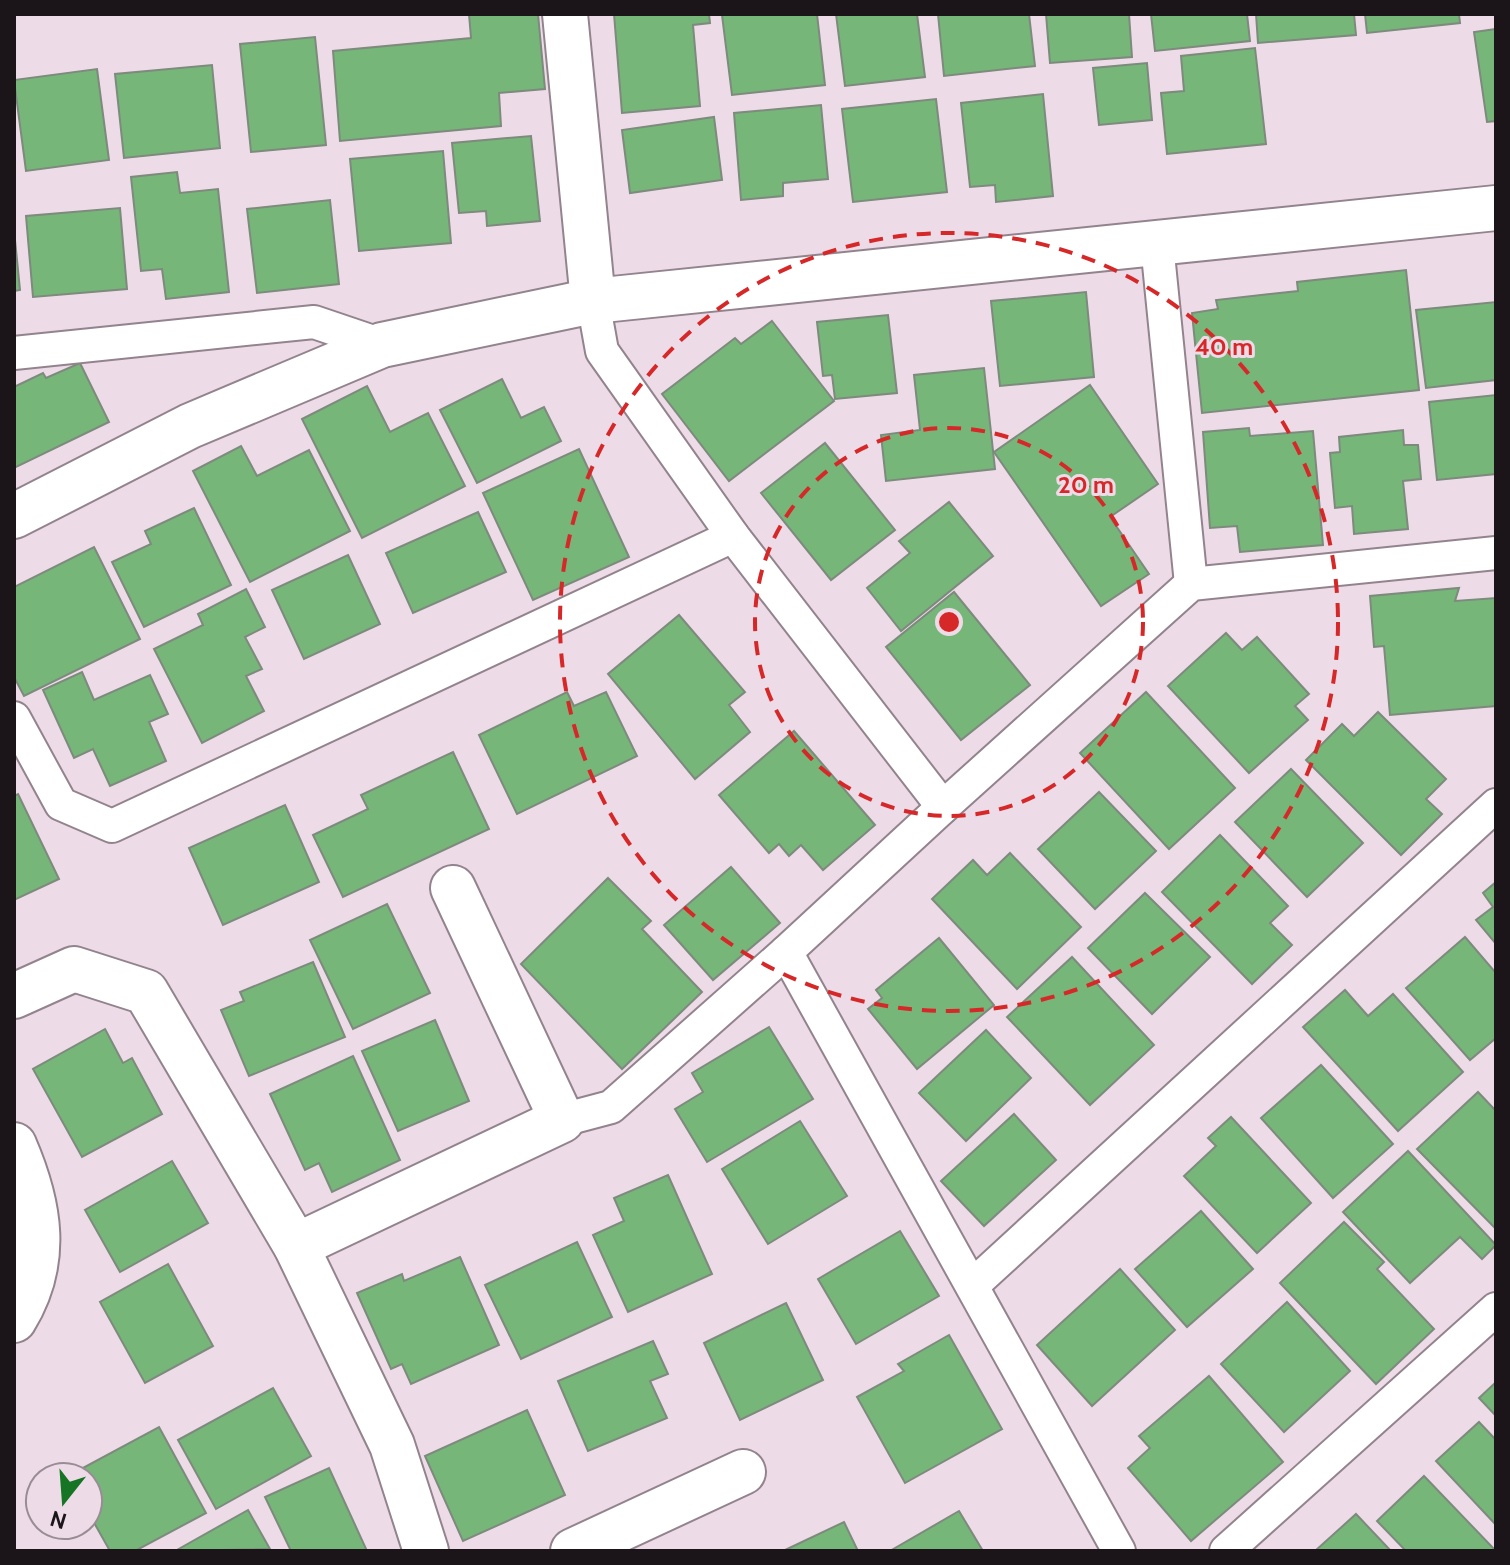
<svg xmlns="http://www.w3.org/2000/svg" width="1510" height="1565" font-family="Cabin,sans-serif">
	<rect width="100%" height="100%" fill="#eddce7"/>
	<g fill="#76b679" stroke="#7d8a7d" stroke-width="2">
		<path d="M469 14H538L545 89 499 93 501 126 340 141 333 51 471 38Z"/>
		<path d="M614 14H709L710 23 693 25 700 106 622 113Z"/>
		<path d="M817 14 825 85 732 95 722 15Z"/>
		<path d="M836 14H917L925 77 845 86Z"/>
		<path d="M938 14H1029L1035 66 944 76Z"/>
		<path d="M1046 14H1129L1132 57 1050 63Z"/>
		<path d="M1151 14H1247L1250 41 1155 51Z"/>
		<path d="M1256 14H1354L1356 35 1258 43Z"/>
		<path d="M1365 14H1459L1460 23 1367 33Z"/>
		<path d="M1496 29V121L1487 122 1474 32Z"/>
		<path d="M315 37 326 145 251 152 240 44Z"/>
		<path d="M1255 48 1266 144 1167 154 1161 93 1184 91 1181 56Z"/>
		<path d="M1147 63 1152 120 1099 125 1093 68Z"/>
		<path d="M212 65 220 148 124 158 115 74Z"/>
		<path d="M97 69 109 160 26 171 14 80Z"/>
		<path d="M1043 94 1053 196 996 202 995 185 970 187 961 103Z"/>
		<path d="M936 99 947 192 853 202 842 109Z"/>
		<path d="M821 105 828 179 783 183V196L741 200 734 113Z"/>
		<path d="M714 117 722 180 630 193 622 130Z"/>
		<path d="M531 136 540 221 487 226 486 211 459 213 452 143Z"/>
		<path d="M443 151 451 243 359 251 350 159Z"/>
		<path d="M177 172 180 193 218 189 229 292 166 299 162 269 141 271 131 177Z"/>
		<path d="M330 200 339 284 257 293 247 209Z"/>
		<path d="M120 208 127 289 33 297 26 216Z"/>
		<path d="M14 230 20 290 14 291Z"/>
		<path d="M1406 270 1419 390 1202 413 1192 313 1218 309 1216 300 1298 291 1297 282Z"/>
		<path d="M1086 292 1094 377 1000 386 991 301Z"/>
		<path d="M1496 302V380L1426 388 1416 310Z"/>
		<path d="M888 315 897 393 835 399 832 375 823 376 817 322Z"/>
		<path d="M772 321 834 401 729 481 662 394 735 338 741 344Z"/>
		<path d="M80 363 109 422 14 468V387L43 373 46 378Z"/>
		<path d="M984 368 995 469 886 481 881 435 920 430 914 375Z"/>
		<path d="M502 379 521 418 544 407 561 441 477 483 440 410Z"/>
		<path d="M1090 385 1158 484 1110 517 1149 574 1101 606 994 452Z"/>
		<path d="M367 386 390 432 428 413 465 486 362 538 302 419Z"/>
		<path d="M1496 395V474L1437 480 1429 402Z"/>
		<path d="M1249 428 1250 436 1313 431 1323 545 1240 552 1237 526 1210 528 1203 432Z"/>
		<path d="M1403 430 1404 445H1418L1421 479 1403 481 1408 529 1354 534 1352 506 1335 508 1330 453 1340 452 1339 437Z"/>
		<path d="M825 443 895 530 831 580 761 493Z"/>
		<path d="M241 446 257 476 309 450 350 531 250 582 193 471Z"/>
		<path d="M579 449 629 557 533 600 483 493Z"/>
		<path d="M949 502 993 556 901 631 867 588 910 553 899 541Z"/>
		<path d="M194 508 231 585 144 627 112 562 151 544 145 531Z"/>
		<path d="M478 512 506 572 413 613 386 553Z"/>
		<path d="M94 547 140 639 24 696 14 677V587Z"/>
		<path d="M348 555 380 624 304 659 272 590Z"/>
		<path d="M1459 588 1455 601 1496 598V706L1390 715 1384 646 1374 647 1370 596Z"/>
		<path d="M246 589 265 627 245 637 262 669 246 676 264 711 202 743 154 649 203 625 198 614Z"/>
		<path d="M954 592 1030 685 961 740 886 647Z"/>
		<path d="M679 615 745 692 729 705 750 732 695 779 608 674Z"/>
		<path d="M1226 633 1242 650 1257 637 1309 694 1295 706 1308 720 1249 773 1168 686Z"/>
		<path d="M82 672 94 700 150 675 168 714 149 722 166 761 110 786 93 749 74 758 43 690Z"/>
		<path d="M567 692 574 706 606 692 637 756 517 814 479 735Z"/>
		<path d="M1146 692 1235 788 1169 849 1080 753Z"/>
		<path d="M1378 712 1446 779 1426 799 1442 814 1401 855 1306 760 1342 724 1354 736Z"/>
		<path d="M794 731 875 825 823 870 801 845 789 856 779 844 769 853 719 795Z"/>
		<path d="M453 752 489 829 343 897 313 835 368 809 361 795Z"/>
		<path d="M1291 769 1363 843 1307 897 1235 822Z"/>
		<path d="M1099 792 1156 851 1095 909 1038 849Z"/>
		<path d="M18 794 59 879 14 900V796Z"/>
		<path d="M285 805 319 882 223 925 189 848Z"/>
		<path d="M1220 835 1288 906 1270 923 1292 945 1252 984 1162 892Z"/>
		<path d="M1010 853 1081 927 1017 989 932 899 973 860 987 875Z"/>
		<path d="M731 867 780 923 713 980 664 925Z"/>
		<path d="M608 878 651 921 642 929 702 992 622 1069 521 964Z"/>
		<path d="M1496 882V944L1476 920 1493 907 1483 893Z"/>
		<path d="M1145 893 1210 957 1152 1014 1088 948Z"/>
		<path d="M387 904 430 993 353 1029 310 940Z"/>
		<path d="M1465 937 1496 973V1038L1470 1060 1406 988Z"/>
		<path d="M939 938 994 1005 917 1069 868 1009 882 998 876 990Z"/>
		<path d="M1072 957 1154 1045 1090 1105 1007 1017Z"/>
		<path d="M313 962 345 1037 249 1076 221 1010 244 1001 240 992Z"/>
		<path d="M1345 990 1368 1016 1393 994 1463 1072 1398 1131 1303 1027Z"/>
		<path d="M435 1020 469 1101 398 1131 362 1051Z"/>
		<path d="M769 1027 813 1099 707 1162 675 1109 703 1092 692 1073Z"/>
		<path d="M105 1029 123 1063 132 1058 162 1114 82 1157 33 1069Z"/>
		<path d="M986 1030 1031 1078 966 1141 919 1093Z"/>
		<path d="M353 1056 400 1160 332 1192 319 1163 305 1170 270 1094Z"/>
		<path d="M1321 1065 1393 1144 1333 1198 1261 1118Z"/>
		<path d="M1478 1092 1496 1111V1229L1417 1149Z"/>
		<path d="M1014 1114 1056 1160 984 1226 941 1181Z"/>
		<path d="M1231 1117 1311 1203 1257 1253 1184 1176 1216 1146 1208 1138Z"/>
		<path d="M800 1121 847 1196 768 1244 722 1169Z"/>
		<path d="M1408 1151 1496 1245 1482 1259 1460 1237 1410 1283 1343 1212Z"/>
		<path d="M172 1161 208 1223 120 1272 85 1210Z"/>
		<path d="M668 1175 712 1274 628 1312 593 1235 624 1221 614 1198Z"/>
		<path d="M1201 1211 1253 1269 1187 1327 1135 1269Z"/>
		<path d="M1344 1222 1384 1262 1377 1269 1434 1329 1376 1384 1280 1283Z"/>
		<path d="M900 1231 939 1296 856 1344 818 1279Z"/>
		<path d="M577 1242 612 1317 521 1359 485 1285Z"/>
		<path d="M460 1257 499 1345 411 1384 402 1364 391 1369 357 1293 402 1274 404 1281Z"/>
		<path d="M168 1264 213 1346 145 1383 100 1302Z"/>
		<path d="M1120 1269 1175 1330 1092 1406 1037 1345Z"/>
		<path d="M1287 1302 1350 1371 1284 1432 1221 1364Z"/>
		<path d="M786 1303 823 1380 740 1420 704 1343Z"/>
		<path d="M949 1335 1002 1429 905 1483 857 1397 904 1371 898 1364Z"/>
		<path d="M653 1341 668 1374 650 1381 667 1418 588 1451 558 1381Z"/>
		<path d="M1209 1376 1283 1462 1191 1541 1128 1468 1150 1448 1139 1436Z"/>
		<path d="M1496 1382V1416L1479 1398Z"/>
		<path d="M273 1388 311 1456 216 1509 178 1440Z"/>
		<path d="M527 1410 565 1495 463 1541 425 1456Z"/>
		<path d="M1479 1422 1496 1440V1525L1436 1461Z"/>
		<path d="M159 1427 206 1513 135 1551H110L88 1512V1477L68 1476Z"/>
		<path d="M329 1468 367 1551H291L265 1497Z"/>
		<path d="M1424 1476 1496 1551H1406L1377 1521Z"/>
		<path d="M248 1510 270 1549 175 1551Z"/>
		<path d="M959 1511 983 1551H890Z"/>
		<path d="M1356 1514 1391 1551H1315Z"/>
		<path d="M844 1522 858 1551H783Z"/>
	</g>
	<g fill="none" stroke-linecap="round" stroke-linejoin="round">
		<defs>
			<g id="lane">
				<path d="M1157 244 1191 584"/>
				<path d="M593 301 602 351 733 536 943 807"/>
				<path d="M14 353 314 322 382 345"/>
				<path d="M14 718 61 804 112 826 733 536"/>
				<path d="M562 1120 611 1107 786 952"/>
				<path d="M973 1285 1496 805"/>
				<path d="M1119 1551 786 952 943 807 1191 584 1496 553"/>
				<path d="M1226 1551 1496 1309"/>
			</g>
			<g id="street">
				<path d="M565 14 593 301"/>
				<path d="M14 996 74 969 146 992 296 1246 392 1445 426 1551"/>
				<path d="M14 1145C40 1205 50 1262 14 1320"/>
				<path d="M296 1246 562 1120 453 888"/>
				<path d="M573 1551 743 1472"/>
			</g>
			<path id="secondary" d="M14 516 190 426 382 345 593 301 1496 208"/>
		</defs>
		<use href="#lane" stroke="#93838d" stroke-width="36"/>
		<use href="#street" stroke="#93838d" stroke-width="48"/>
		<use href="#secondary" stroke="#93838d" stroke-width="48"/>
		<use href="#lane" stroke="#fff" stroke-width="32"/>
		<use href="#street" stroke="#fff" stroke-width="44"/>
		<use href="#secondary" stroke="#fff" stroke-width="44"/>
	</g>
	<g fill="none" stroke="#d62828" stroke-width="4" stroke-dasharray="14 10">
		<circle cx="949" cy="622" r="194"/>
		<circle cx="949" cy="622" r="389"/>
	</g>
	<circle cx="949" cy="622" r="12" fill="#d62828" stroke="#eddce7" stroke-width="4"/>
	<g font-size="24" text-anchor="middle" font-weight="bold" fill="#d62828" stroke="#eddce7" stroke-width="6" stroke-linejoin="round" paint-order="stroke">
		<text x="1224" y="355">40 m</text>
		<text x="1086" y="493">20 m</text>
	</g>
	<rect width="1510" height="1565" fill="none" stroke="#1b1519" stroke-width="32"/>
	<g transform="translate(64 1501) rotate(197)"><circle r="38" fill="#eddce7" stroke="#998c95" stroke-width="2"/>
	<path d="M0-6L14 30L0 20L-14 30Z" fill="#157525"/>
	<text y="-12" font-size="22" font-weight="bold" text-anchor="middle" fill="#1b1519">N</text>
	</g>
</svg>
